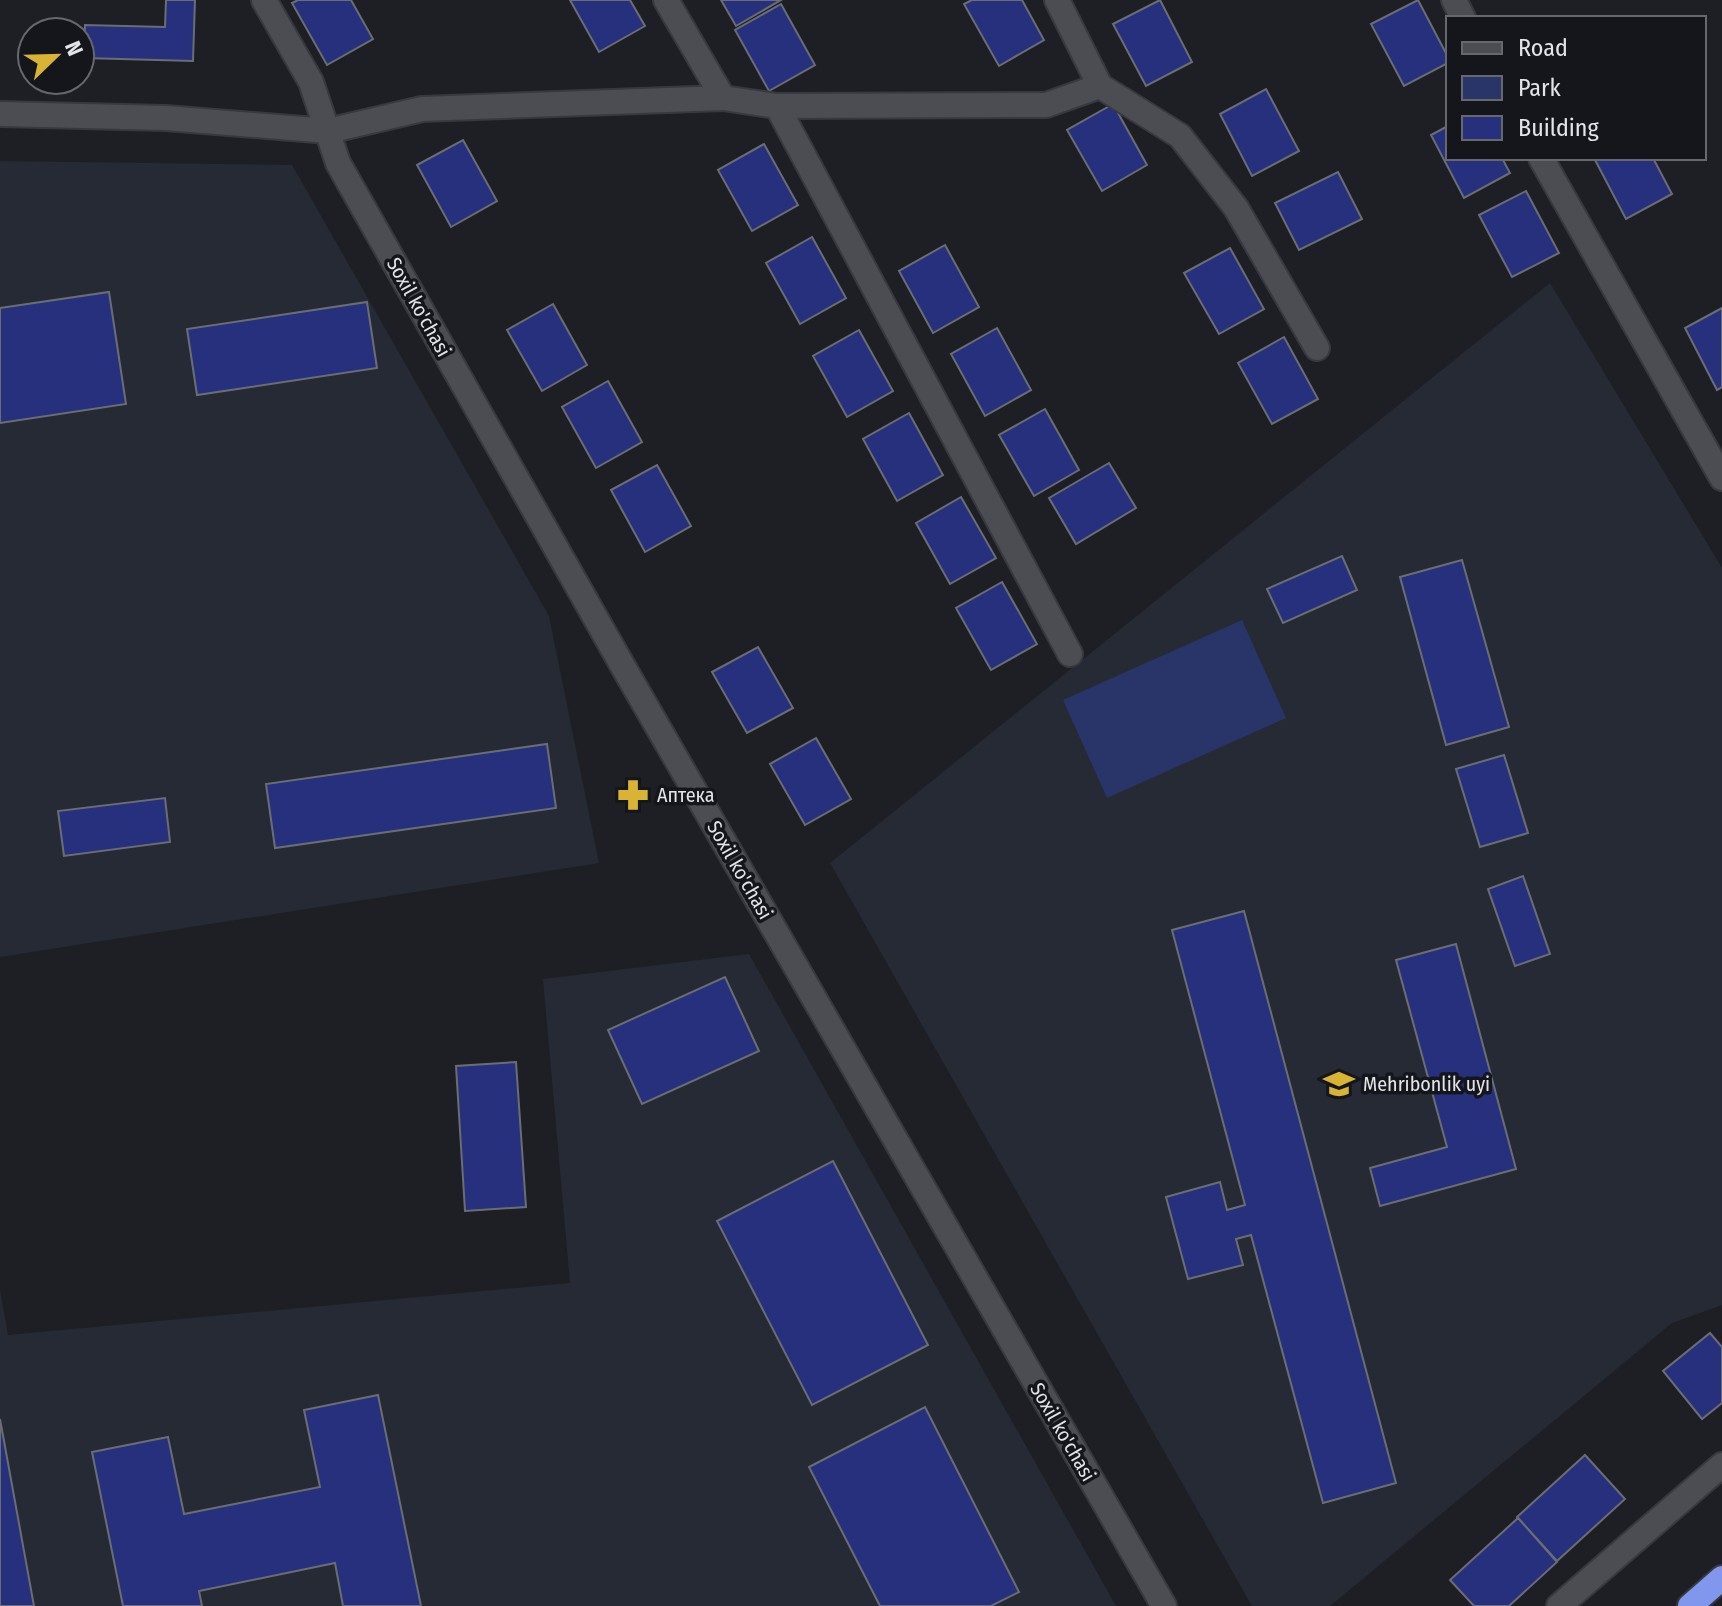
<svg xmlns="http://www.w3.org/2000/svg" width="1722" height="1606" font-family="'Fira Sans Condensed',sans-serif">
	<rect width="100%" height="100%" fill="#1d1f25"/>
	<g fill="#262a35">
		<path d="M0 161 292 165 549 616 599 863 0 957Z"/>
		<path d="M1550 283 1722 568V1305L1672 1323 1330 1606H1252L830 863Z"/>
		<path d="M749 954 1116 1606H0V1290L8 1335 570 1283 543 979Z"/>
	</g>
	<path fill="#293469" d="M1242 620 1286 718 1107 798 1063 700Z"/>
	<g fill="#26307c" stroke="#6b6d74" stroke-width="2">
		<path d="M166 0H195L193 61 84 58 85 25 165 27Z"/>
		<path d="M298 0H351L373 39 327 65 292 3Z"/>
		<path d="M570 0H630L645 26 599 52Z"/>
		<path d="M721 0H781L736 26Z"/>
		<path d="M972 0H1022L1044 40 999 66 964 4Z"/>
		<path d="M1160 0 1192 62 1146 86 1113 24Z"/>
		<path d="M1418 0 1448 57V63L1404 86 1371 24Z"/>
		<path d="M781 4 815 65 769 91 735 30Z"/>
		<path d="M1266 89 1299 151 1252 176 1220 114Z"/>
		<path d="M1113 104 1147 165 1102 191 1067 130Z"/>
		<path d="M1448 126V158H1502L1510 173 1464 198 1431 135Z"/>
		<path d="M463 140 497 201 451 227 417 165Z"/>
		<path d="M764 144 798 205 752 231 718 170Z"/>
		<path d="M1594 158H1653L1672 194 1626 219Z"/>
		<path d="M1338 172 1362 219 1299 250 1275 203Z"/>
		<path d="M1526 191 1559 253 1512 277 1479 215Z"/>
		<path d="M812 237 846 298 800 324 766 263Z"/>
		<path d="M945 245 979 307 933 333 899 271Z"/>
		<path d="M1230 248 1264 309 1219 334 1184 273Z"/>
		<path d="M109 292 126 404 0 423V308Z"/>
		<path d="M367 302 377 368 197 395 187 329Z"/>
		<path d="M553 304 587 365 542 391 507 330Z"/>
		<path d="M1722 308V387L1717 390 1685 328Z"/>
		<path d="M997 328 1031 390 985 416 951 354Z"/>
		<path d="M859 330 893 391 847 417 813 356Z"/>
		<path d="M1284 337 1318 399 1272 424 1238 363Z"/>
		<path d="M608 381 642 442 596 468 562 407Z"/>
		<path d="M1045 409 1079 470 1034 496 999 435Z"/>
		<path d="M909 413 943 475 897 501 863 439Z"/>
		<path d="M1109 463 1136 508 1076 544 1049 498Z"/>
		<path d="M657 465 691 526 645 552 611 490Z"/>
		<path d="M961 497 996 558 950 584 916 523Z"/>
		<path d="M1342 556 1357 590 1283 623 1267 589Z"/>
		<path d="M1462 560 1509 727 1446 745 1400 577Z"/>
		<path d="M1002 582 1037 644 991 670 956 608Z"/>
		<path d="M758 647 793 708 747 733 712 672Z"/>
		<path d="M816 738 851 799 805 825 770 764Z"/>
		<path d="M547 744 556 808 275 848 266 784Z"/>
		<path d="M1504 755 1528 833 1480 847 1456 769Z"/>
		<path d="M165 798 170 842 64 856 58 811Z"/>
		<path d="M1523 876 1550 954 1515 966 1488 889Z"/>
		<path d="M1244 911 1396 1483 1323 1503 1251 1235 1236 1239 1243 1265 1188 1279 1166 1197 1220 1182 1227 1210 1245 1205 1172 930Z"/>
		<path d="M1456 944 1516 1169 1380 1206 1370 1168 1447 1147 1396 960Z"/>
		<path d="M725 977 759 1051 642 1104 608 1030Z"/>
		<path d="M516 1062 526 1207 465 1211 456 1066Z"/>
		<path d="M833 1161 928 1345 812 1405 717 1221Z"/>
		<path d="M1710 1333 1722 1347V1403L1702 1419 1663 1371Z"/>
		<path d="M378 1395 421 1606H343L335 1563 199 1591 202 1606H123L92 1452 168 1437 184 1514 320 1487 304 1410Z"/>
		<path d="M925 1407 1019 1592 991 1606H880L809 1467Z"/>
		<path d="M0 1419 34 1606H0Z"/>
		<path d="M1585 1455 1625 1499 1557 1561 1517 1517Z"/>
		<path d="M1518 1518 1557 1562 1509 1606H1474L1450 1580Z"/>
	</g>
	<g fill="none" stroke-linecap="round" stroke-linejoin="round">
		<defs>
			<g id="minor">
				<path d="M264 0 311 82 338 163 625 670 1164 1606"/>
				<path d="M666 0 723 98"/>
				<path d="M1057 0 1100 86 1180 136 1236 208 1317 348"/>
				<path d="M1454 0 1463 18"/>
				<path d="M777 106 1070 654"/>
				<path d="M0 114 166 118 328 131 422 109 723 98 777 106 1046 105 1100 86"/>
				<path d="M1541 158 1722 478"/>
				<path d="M1559 1606 1722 1465"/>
			</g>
			<path id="highway" d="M1690 1606 1722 1578"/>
		</defs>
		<use href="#minor" stroke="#38393e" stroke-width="28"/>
		<use href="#highway" stroke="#38393e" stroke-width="28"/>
		<use href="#minor" stroke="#4b4d53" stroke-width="24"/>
		<use href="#highway" stroke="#8197ed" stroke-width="24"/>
	</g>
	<defs>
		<symbol id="pharmacy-bare" viewBox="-9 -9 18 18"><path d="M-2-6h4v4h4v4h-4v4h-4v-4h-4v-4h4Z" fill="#d9b434" stroke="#14161c" stroke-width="2.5" paint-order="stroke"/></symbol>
		<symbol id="school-bare" viewBox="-9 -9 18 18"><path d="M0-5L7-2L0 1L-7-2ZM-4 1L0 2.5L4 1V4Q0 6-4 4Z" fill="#d9b434" stroke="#14161c" stroke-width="2.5" paint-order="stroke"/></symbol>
	</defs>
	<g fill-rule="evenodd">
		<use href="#pharmacy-bare" x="611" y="773" width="44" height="44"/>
		<use href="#school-bare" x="1317" y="1062" width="44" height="44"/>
	</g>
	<g text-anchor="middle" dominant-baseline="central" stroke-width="7" stroke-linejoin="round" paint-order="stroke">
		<g font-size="20" fill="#e2e4e8" stroke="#14161c">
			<text transform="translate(419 307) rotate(61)">Soxil ko'chasi</text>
			<text transform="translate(740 870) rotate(60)">Soxil ko'chasi</text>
			<text transform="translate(1063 1432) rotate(60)">Soxil ko'chasi</text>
		</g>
		<g font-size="20" fill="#e2e4e8" stroke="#14161c" text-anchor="start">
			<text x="657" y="795">Аптека</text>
			<text x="1363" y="1084">Mehribonlik uyi</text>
		</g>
	</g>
	<rect x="1446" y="16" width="260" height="144" fill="#14161c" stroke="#66686e" stroke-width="2"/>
	<rect x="1462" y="42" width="40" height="12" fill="#4b4d53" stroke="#66686e" stroke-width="2"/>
	<text x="1518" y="56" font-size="24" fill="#e2e4e8">Road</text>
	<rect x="1462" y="76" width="40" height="24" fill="#293469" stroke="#66686e" stroke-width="2"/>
	<text x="1518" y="96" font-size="24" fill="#e2e4e8">Park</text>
	<rect x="1462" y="116" width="40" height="24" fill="#26307c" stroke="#66686e" stroke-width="2"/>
	<text x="1518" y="136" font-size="24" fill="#e2e4e8">Building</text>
	<g transform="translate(56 56) rotate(67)"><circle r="38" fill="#14161c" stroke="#66686e" stroke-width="2"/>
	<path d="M0-6L14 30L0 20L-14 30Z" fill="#d9b434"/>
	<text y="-12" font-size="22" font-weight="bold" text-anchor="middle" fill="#e2e4e8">N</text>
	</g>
</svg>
